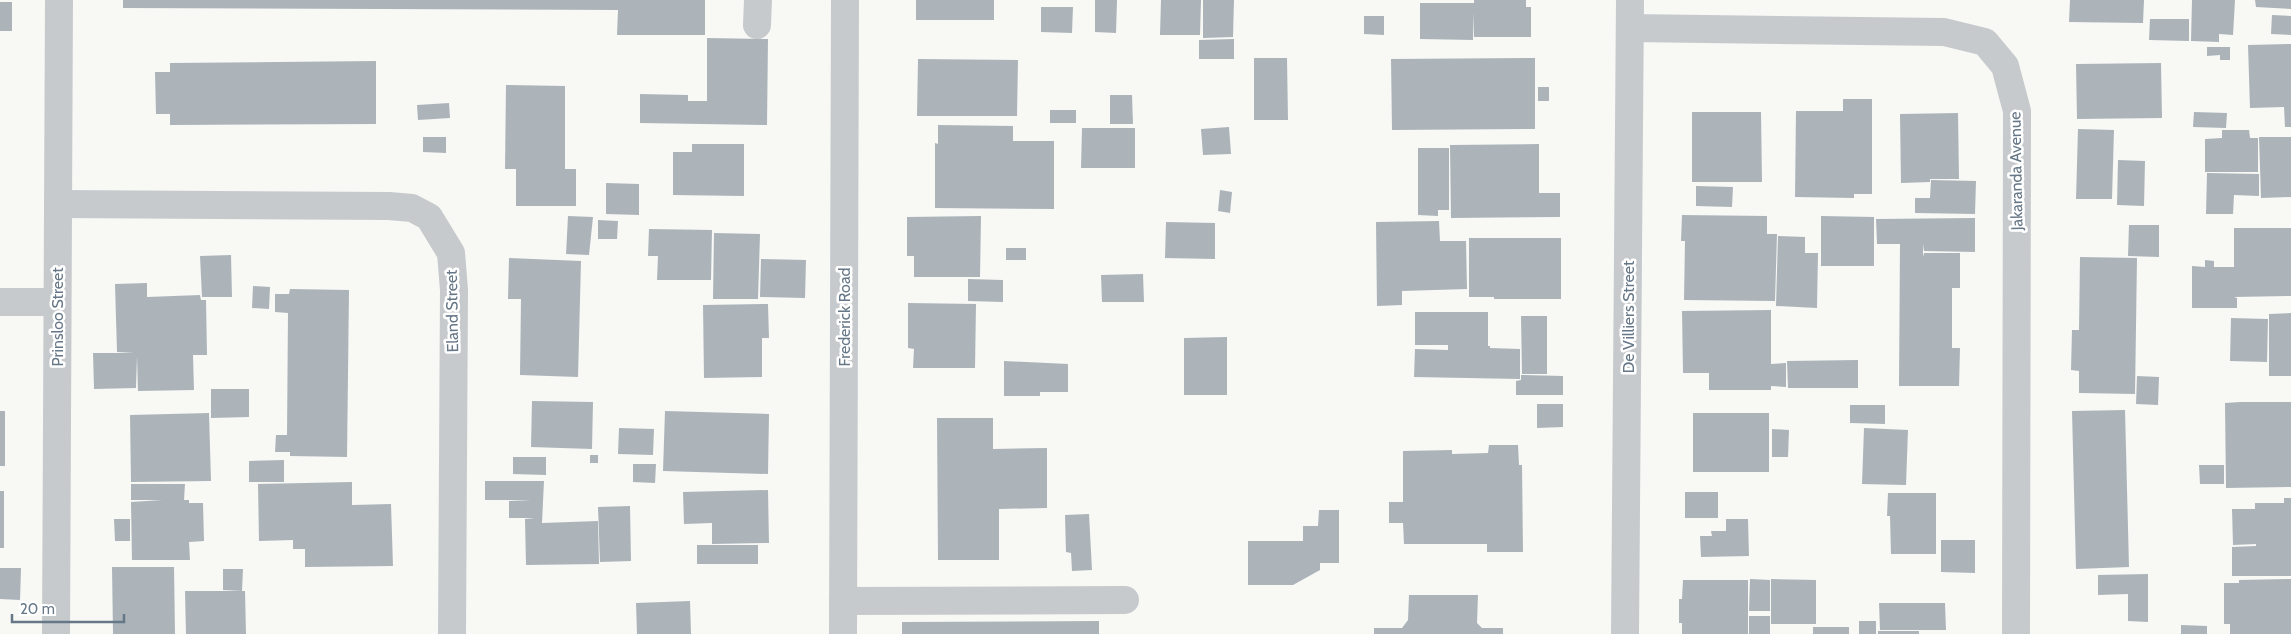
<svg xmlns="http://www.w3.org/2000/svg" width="2291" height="634" font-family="Cabin,sans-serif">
	<rect width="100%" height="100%" fill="#f8f8f5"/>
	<g fill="#acb4ba">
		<path d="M123 0H705V35H617L618 10 123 8Z"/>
		<rect x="916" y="0" width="78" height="20"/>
		<path d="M1095 0H1117L1116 33 1095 32Z"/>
		<path d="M1161 0H1201L1200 35H1160Z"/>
		<path d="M1203 0H1234L1233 37 1203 38Z"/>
		<path d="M1474 0H1526V7H1531V37H1474L1473 13V40L1420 39V3H1474Z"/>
		<path d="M2070 0H2144L2143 23 2069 22Z"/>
		<path d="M2192 0H2235L2233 35 2219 34V42L2191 41Z"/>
		<path d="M2255 0H2291V9L2256 7Z"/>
		<rect x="0" y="2" width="12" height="29"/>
		<path d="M1041 7H1073L1072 33 1041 32Z"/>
		<path d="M2272 15 2291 16V35L2271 34Z"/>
		<path d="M1364 16H1384V35L1364 34Z"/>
		<path d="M2150 19H2189V41L2149 40Z"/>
		<path d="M707 38 768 39 767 125 640 123V94L688 95V101H707Z"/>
		<path d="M1234 39V59H1199V40Z"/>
		<path d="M2291 44V127H2285L2284 107 2250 108 2248 45Z"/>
		<path d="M2207 47H2230V60H2220V55L2207 56Z"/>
		<path d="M1254 58H1287L1288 120H1254Z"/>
		<path d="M1535 58V129L1392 130 1391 59Z"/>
		<path d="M918 59 1018 60 1017 116H917Z"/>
		<path d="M376 61V124L170 125V114H156L155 72H170V63Z"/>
		<path d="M2161 63 2162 118 2077 119 2076 64Z"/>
		<path d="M506 85 565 86V169H576V206H516V169H505Z"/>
		<rect x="1538" y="87" width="11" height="14"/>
		<path d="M1110 95H1132L1133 124H1110Z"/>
		<path d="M1843 99H1872V194H1854V198L1795 197 1796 111H1843Z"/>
		<path d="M449 103 450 118 418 120 417 105Z"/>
		<rect x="1050" y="110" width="26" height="13"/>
		<path d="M1692 112H1761L1762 182H1692Z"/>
		<path d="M2194 112 2227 113 2226 128 2193 127Z"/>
		<path d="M1958 113 1959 179H1930V182L1901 183 1900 114Z"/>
		<path d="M938 125 1013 126V141H1054V209L935 208V143L938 144Z"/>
		<path d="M1229 127 1231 154 1203 155 1201 129Z"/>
		<path d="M1082 128H1135V168H1081Z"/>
		<path d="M2078 129 2114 130 2112 199H2076Z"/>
		<path d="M2222 130H2249L2250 138H2258V172H2205V139L2222 138Z"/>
		<path d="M423 137H446V153L423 152Z"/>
		<path d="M2259 137H2291V197L2261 198Z"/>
		<path d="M692 144H744V196L673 195V152H692Z"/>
		<path d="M1539 144V193H1560V217L1451 218 1450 145Z"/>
		<path d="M1418 148H1449V210H1438V216L1418 215Z"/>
		<path d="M2118 160 2145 161 2144 206 2117 205Z"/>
		<path d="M2207 173 2259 174V196L2234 195 2233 214H2206Z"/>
		<path d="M1931 180 1976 181 1975 214 1915 213V198H1930Z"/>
		<path d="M606 183 639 184V215L606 214Z"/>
		<path d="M1696 186 1733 187 1732 207 1696 206Z"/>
		<path d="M1220 190 1232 192 1230 213 1218 211Z"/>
		<path d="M1682 215 1767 216V234H1777L1775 301 1684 300 1685 241H1681Z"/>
		<path d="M568 216 593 217 589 255 566 254Z"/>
		<path d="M981 216 980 277H914V256H907V217Z"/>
		<path d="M1821 216 1874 217V266H1821Z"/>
		<path d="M1975 218V252L1924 251 1923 244V257L1924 253H1960V288H1952V348H1960L1959 386H1899L1900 244H1877L1876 219Z"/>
		<path d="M598 220 618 221 617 239H598Z"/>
		<path d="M1439 221 1440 241H1466L1467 289 1402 291V305L1377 306 1376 222Z"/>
		<path d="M1166 222 1215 223V259L1165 258Z"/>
		<path d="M2129 225H2159V257L2128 256Z"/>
		<path d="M2234 228H2291V296L2234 297 2237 298V308H2192V266L2205 267V260L2214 261V267H2234Z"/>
		<path d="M649 229 712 230 711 280H657L658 256H648Z"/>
		<path d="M714 233 760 234 758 299H713Z"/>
		<path d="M1778 236 1805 237V253H1818L1817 308 1776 306Z"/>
		<path d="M1469 238H1561V299H1494V297H1469Z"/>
		<rect x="1006" y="248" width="20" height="12"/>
		<path d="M231 255 232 297H202L200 256Z"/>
		<path d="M2080 257 2137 258 2135 394 2079 393V371L2071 370 2072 330H2079Z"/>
		<path d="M509 258 581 261 578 377 520 375 521 299H508Z"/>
		<path d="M761 259 806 260 805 298 760 297Z"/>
		<path d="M1143 274 1144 302H1102L1101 275Z"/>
		<path d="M968 279 1003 280V302L968 301Z"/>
		<path d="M147 283V297L200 295 201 300H206L207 355H193L194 390 138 391 137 356 136 388 94 389 93 353H134L117 352 115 284Z"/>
		<path d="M253 286 270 287 269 309 252 308Z"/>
		<path d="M290 289 349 290 347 457 290 456V452H275L276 435H287L288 313 275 312V294H289Z"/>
		<path d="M908 303 976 304 975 368H913L914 349 908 348Z"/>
		<path d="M768 304 769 338H762V377L704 378 703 305Z"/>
		<path d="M1771 310V364L1786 363V387L1771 386V390H1709V373H1683L1682 311Z"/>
		<path d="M1415 312H1488V346H1490V348L1520 349V379L1414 377 1415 349 1448 350V345H1415Z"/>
		<path d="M2291 313V376H2269V314Z"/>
		<path d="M1521 316H1547V374H1522Z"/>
		<path d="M2231 318 2268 319 2267 362 2230 361Z"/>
		<path d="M1227 337V395H1184V338Z"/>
		<path d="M1858 360V388H1788L1787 361Z"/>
		<path d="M1004 361 1068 364V392H1040V396H1004Z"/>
		<path d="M1521 375 1563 376V395H1516V381L1521 380Z"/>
		<path d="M2137 376 2159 377 2158 405 2136 404Z"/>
		<path d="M211 389H249V417L211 418Z"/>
		<path d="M532 401 593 402 592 449 531 447Z"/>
		<path d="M2240 402H2291V487L2226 488 2225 403Z"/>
		<path d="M1537 404H1563V427L1537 428Z"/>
		<path d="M1850 405H1885V424L1850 423Z"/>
		<path d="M2125 410 2129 567 2076 569 2072 411Z"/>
		<rect x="0" y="411" width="5" height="55"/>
		<path d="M665 411 769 414 768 474 663 471Z"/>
		<path d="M209 413 211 481 131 482 130 415Z"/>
		<rect x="1693" y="413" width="76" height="59"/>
		<path d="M937 418H993V449L1047 448V508L999 509V560H938Z"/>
		<path d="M619 428 654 429 653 455 618 454Z"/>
		<path d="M1864 428 1908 430 1906 485 1862 484Z"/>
		<path d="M1772 429 1789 430 1788 457H1772Z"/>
		<path d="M1489 445H1518L1519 465H1522L1523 552H1487V544H1404L1403 523H1389V502H1403V451L1452 450V454L1488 453Z"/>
		<rect x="590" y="455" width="8" height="8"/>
		<path d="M513 457H546V475L513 474Z"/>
		<path d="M284 460V482H249V461Z"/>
		<path d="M633 464H656L655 483 633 482Z"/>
		<path d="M2199 465H2224V484H2200Z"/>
		<path d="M485 481H544L542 523 598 521 599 564 526 565 525 519 535 518H509V501L531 500H485Z"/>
		<path d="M352 482V505L391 504 393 566 305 567V549H293V540L259 541 258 484Z"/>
		<path d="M131 484H185L184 500H189V503H203L204 541 189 542 190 560H132L131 502 162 500H131Z"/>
		<path d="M768 490 769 543 712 544V523L684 524 683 492Z"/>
		<rect x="0" y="491" width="4" height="57"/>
		<rect x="1685" y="492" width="33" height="26"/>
		<path d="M1888 493H1936V554H1891L1890 516H1887Z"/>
		<path d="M2284 498H2291V576H2232V547L2256 546V544L2233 545 2232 509H2255V503H2284Z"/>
		<path d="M630 506 631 561 600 562 598 507Z"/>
		<path d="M1319 510H1339V563H1320V570L1293 585H1248V541H1303V526H1318Z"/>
		<path d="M1089 514 1092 570 1072 571 1071 553 1066 552 1065 515Z"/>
		<path d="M114 519H130V541H115Z"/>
		<path d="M1726 519H1748L1749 556 1701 557 1700 536H1712L1711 531H1726Z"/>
		<path d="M1941 540H1975V573L1941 572Z"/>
		<rect x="697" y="545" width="61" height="19"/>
		<path d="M112 567H174L175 634H113Z"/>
		<path d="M0 568H21L20 600 0 599Z"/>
		<path d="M223 569H243L242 591 223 590Z"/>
		<path d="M2148 574V622L2128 621V594L2098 595V575Z"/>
		<path d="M1750 579 1770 580V611H1749Z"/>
		<path d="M1771 579 1816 580V624H1771Z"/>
		<path d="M2291 579V634H2230V624H2224V583H2239V580Z"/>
		<path d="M1683 580H1748V634H1682V623H1679V599H1682Z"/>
		<path d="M185 591H245L246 634H186Z"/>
		<path d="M1409 595H1478L1477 623 1482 628H1503V634H1374V628H1402L1408 620Z"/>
		<path d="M690 601 691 634H637L636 603Z"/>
		<path d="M1879 603H1945L1946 630H1880Z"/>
		<rect x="1749" y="616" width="21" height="18"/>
		<path d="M1099 621V634H902V622Z"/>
		<rect x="1859" y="621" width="17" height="13"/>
		<path d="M2181 625 2207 626V634H2181Z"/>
		<rect x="1813" y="627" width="36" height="7"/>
		<rect x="1878" y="631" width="41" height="3"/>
	</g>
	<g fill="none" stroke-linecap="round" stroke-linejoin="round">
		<g stroke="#c6cacd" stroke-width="28">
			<path d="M757 25 758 0"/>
			<path d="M1630 28 1944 32 1985 42 2005 66 2017 111 2016 634"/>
			<path d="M58 204 389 206 412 208 429 217 451 253 454 290 452 634"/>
			<path d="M0 302H57"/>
			<path d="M843 601 1125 600"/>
			<path d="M56 634 59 0"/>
			<path d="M843 634 845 0"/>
			<path d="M1625 634 1630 0"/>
		</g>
	</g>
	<g text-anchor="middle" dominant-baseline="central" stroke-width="5" stroke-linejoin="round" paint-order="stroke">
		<g font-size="16" fill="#667787" stroke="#fff">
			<text transform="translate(2016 171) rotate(-91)">Jakaranda Avenue</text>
			<text transform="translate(452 311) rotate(-91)">Eland Street</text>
			<text transform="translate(57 317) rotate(-90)">Prinsloo Street</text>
			<text transform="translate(844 317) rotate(-90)">Frederick Road</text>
			<text transform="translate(1628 317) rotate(-90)">De Villiers Street</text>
		</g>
	</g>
	<path d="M12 614v8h112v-8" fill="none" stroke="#667787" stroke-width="2.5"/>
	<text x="20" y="614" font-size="15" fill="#667787" stroke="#ffffff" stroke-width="4" paint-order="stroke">20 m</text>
</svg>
